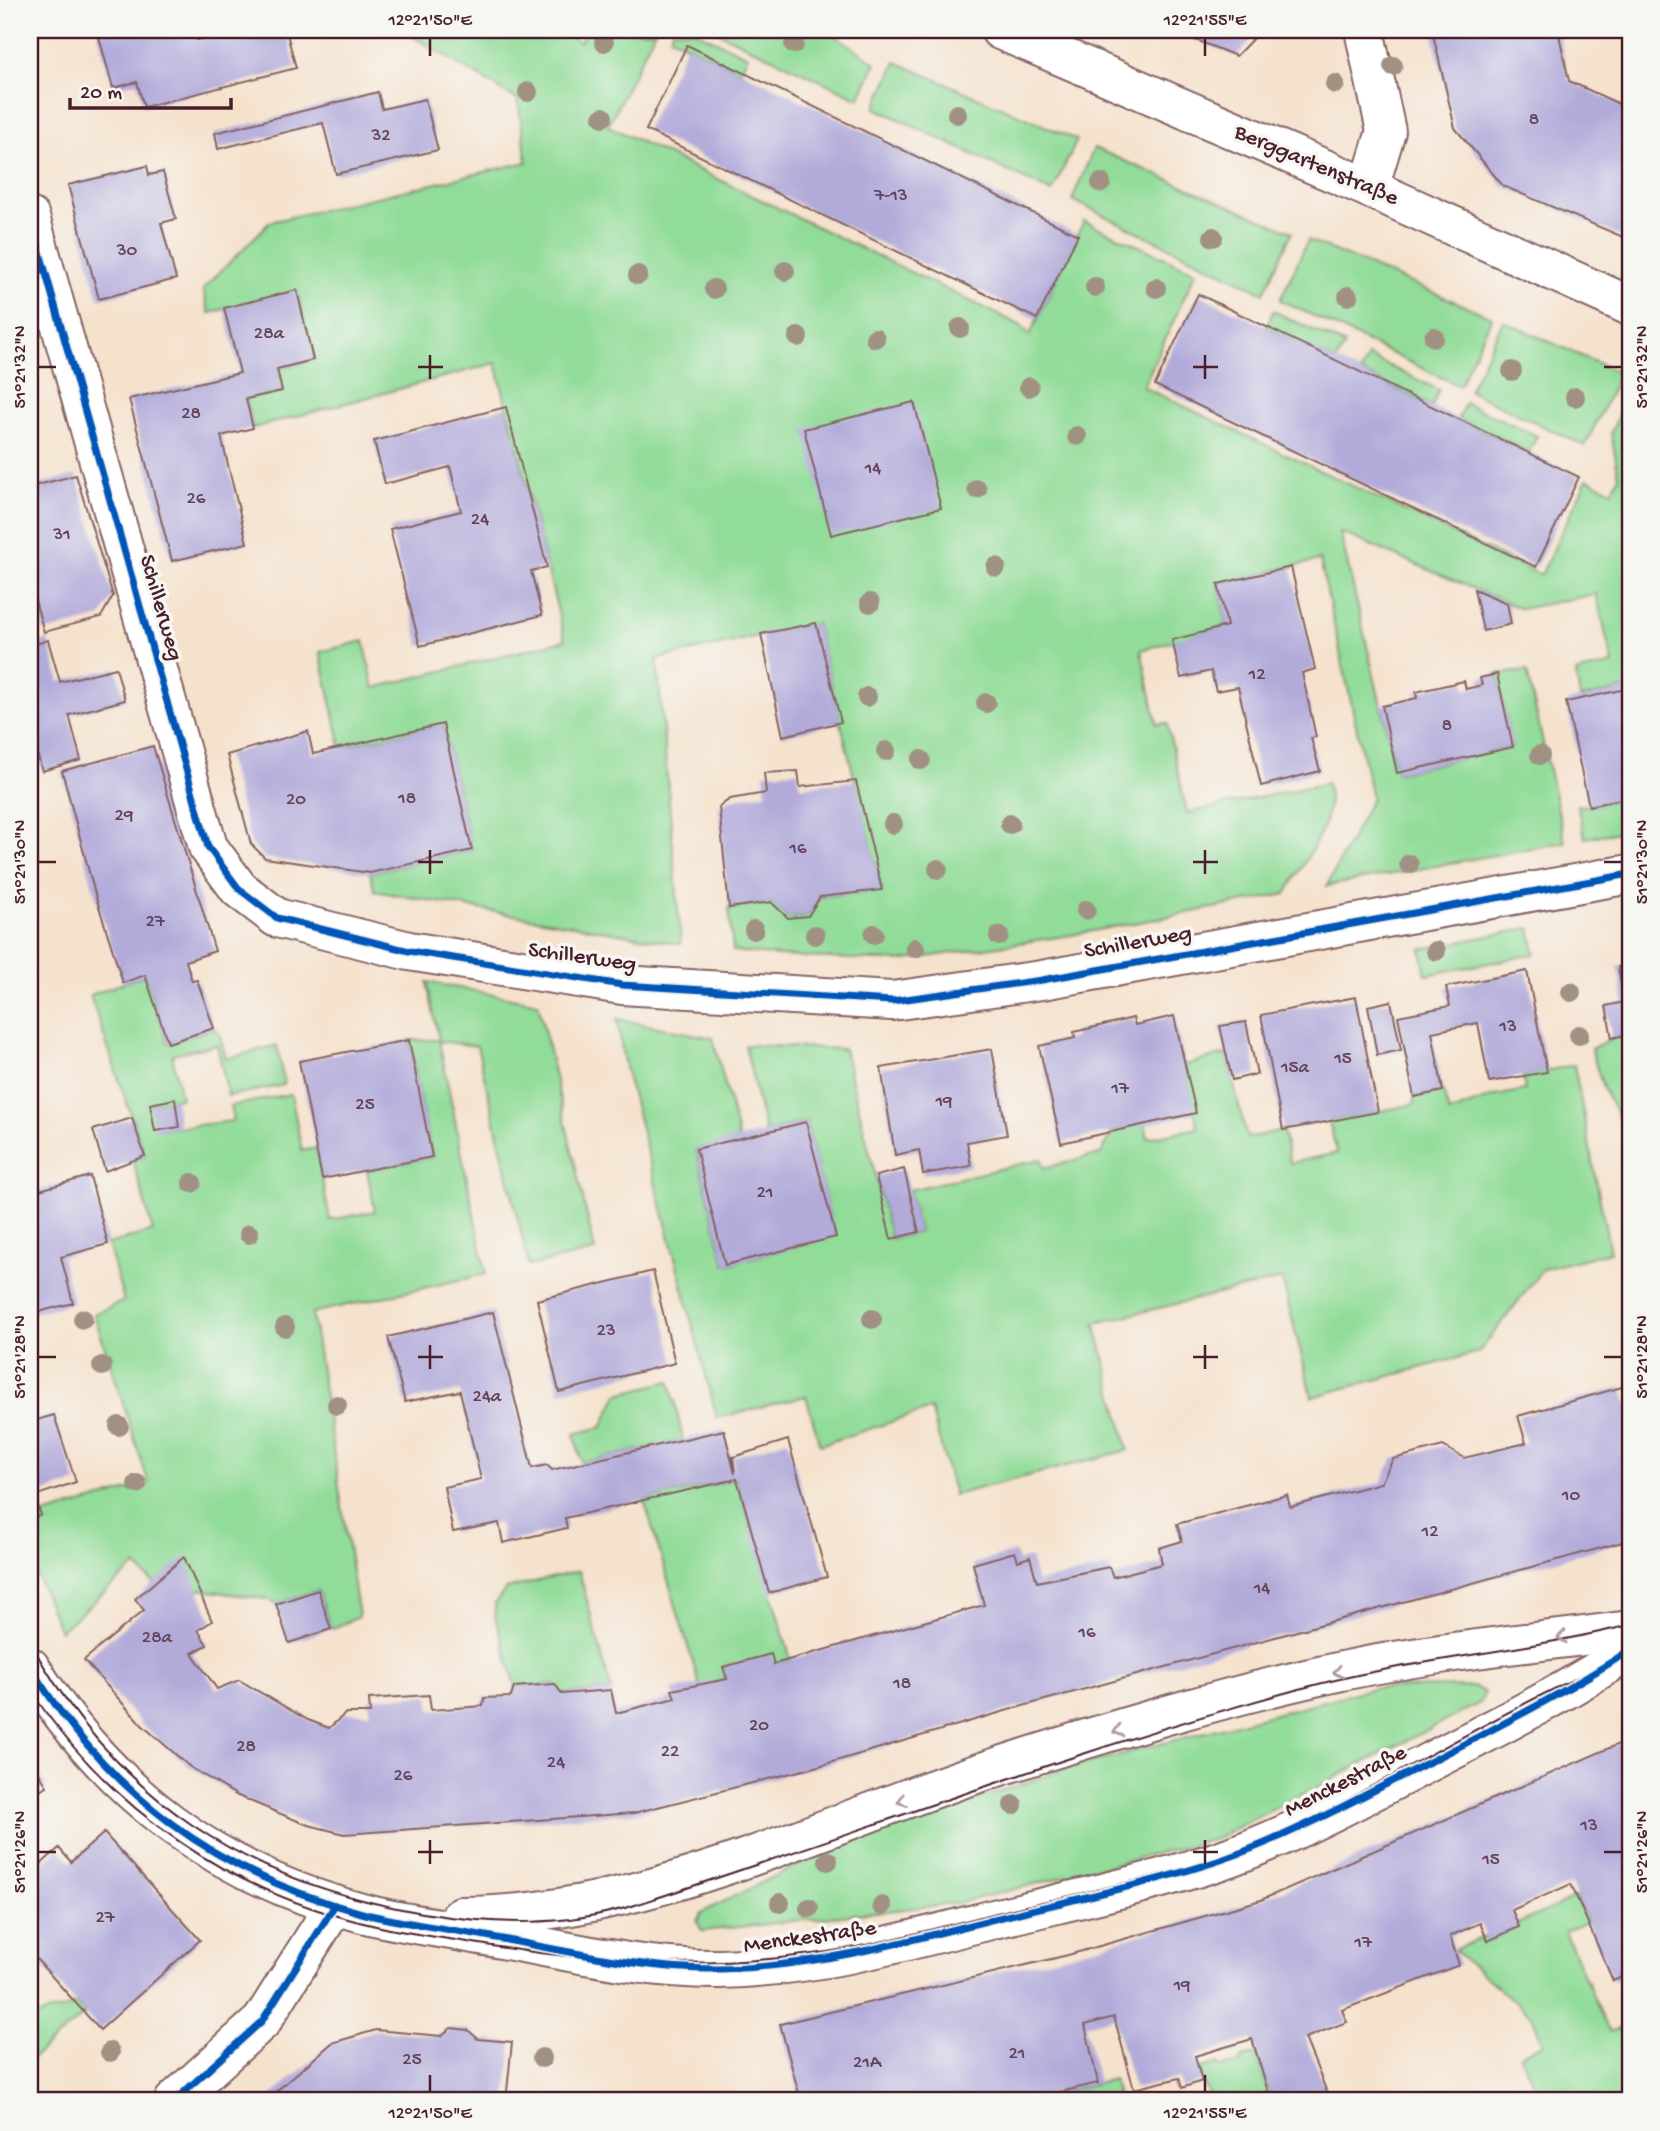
<svg xmlns="http://www.w3.org/2000/svg" width="1660" height="2131" font-family="'Gochi Hand',sans-serif">
	<rect width="100%" height="100%" fill="#f6f6f2"/>
	<filter id="ink" filterUnits="userSpaceOnUse"><feTurbulence type="fractalNoise" baseFrequency=".0143" numOctaves="2"/><feDisplacementMap in="SourceGraphic" scale="14" xChannelSelector="R" yChannelSelector="G"/><feConvolveMatrix kernelMatrix="1 2 1 2 8 2 1 2 1" color-interpolation-filters="sRGB"/></filter>
	<filter id="wash" filterUnits="userSpaceOnUse"><feTurbulence type="fractalNoise" baseFrequency=".00686" numOctaves="4" result="noise"/><feDisplacementMap in="SourceGraphic" scale="28" xChannelSelector="R" yChannelSelector="G"/><feGaussianBlur stdDeviation="1.57" result="paint"/><feColorMatrix in="noise" values="0 0 0 0 0 0 0 0 0 0 0 0 0 0 0 0 0 1.4 0 .05"/><feComposite in="paint" operator="in"/></filter>
	<g filter="url(#wash)">
		<rect width="100%" height="100%" fill="#f5e2cd"/>
		<g fill="#91dc98" stroke="#6e7e62" stroke-width="2">
			<path d="M402 30H558L580 42 587 30 655 31 608 126 1020 325 1030 335 1084 221 1196 272 1143 387 1541 575 1587 479 1612 491 1619 477 1611 433 1630 387V426L1624 439 1630 467V688L1580 698 1576 673 1613 664 1596 594 1521 609 1340 532 1397 773 1512 747 1497 674 1527 671 1565 842 1327 886 1372 798 1320 560 1218 584 1227 626 1141 650 1157 724 1167 723 1187 813 1327 783C1338 821 1303 861 1286 894L1071 935 900 961 778 956 733 951 729 908 771 902 788 918 808 916 820 897 882 890 816 623 657 659 681 944 375 891 370 873 472 850 443 725 341 747 320 652 364 641 374 688 565 640 496 363 253 428 246 399 282 391 277 369 313 360 297 291 209 313 203 289 270 222 527 162 518 100Z"/>
			<path d="M673 30H693L748 56 740 71 670 37Z"/>
			<path d="M713 30H827L876 63 859 99Z"/>
			<path d="M896 62 1077 140 1052 192 875 108Z"/>
			<path d="M1094 148 1292 232 1264 293 1072 200Z"/>
			<path d="M1308 240 1492 317 1459 386 1280 300Z"/>
			<path d="M1273 311 1345 345 1336 361 1266 327Z"/>
			<path d="M1503 321 1620 373 1585 446 1469 391Z"/>
			<path d="M1368 356 1439 390 1432 406 1361 372Z"/>
			<path d="M1465 403 1537 436 1529 452 1458 419Z"/>
			<path d="M1630 797V830L1585 838 1577 805 1589 806Z"/>
			<path d="M1530 928 1535 954 1426 975 1421 949Z"/>
			<path d="M145 975 168 1043 214 1028 220 1035 226 1059 277 1045 284 1085 228 1096 217 1045 172 1054 181 1098 151 1104 156 1130 233 1121 230 1106 291 1094 302 1151 316 1148 330 1220 375 1211 367 1170 432 1157 409 1040H439L427 982 538 1003 595 1251 529 1266 477 1046 439 1041 486 1274 312 1313 359 1617 331 1629 318 1590 276 1604 267 1599 154 1583 135 1566 60 1631 30 1559V1519L149 1484 94 1314 124 1301 108 1244 153 1231 133 1161 145 1156 90 995Z"/>
			<path d="M617 1019 713 1038 739 1139 696 1150 725 1265 835 1236 806 1122 765 1132 745 1045 844 1049 891 1239 919 1232 909 1190 1041 1159 1043 1168 1101 1154 1113 1131 1145 1123 1148 1138 1198 1128 1185 1065 1226 1054 1247 1138 1283 1130 1290 1163 1337 1153 1329 1121 1415 1104 1414 1097 1443 1091 1449 1113 1491 1097 1525 1090 1523 1076 1574 1065 1610 1252 1543 1269 1479 1352 1312 1397 1282 1279 1095 1323 1128 1450 954 1495 931 1409 820 1445 806 1396 717 1418 625 1067Z"/>
			<path d="M1628 1034 1630 1045V1137L1603 1088 1591 1049 1612 1038Z"/>
			<path d="M670 1381 683 1440 582 1463 574 1434 602 1427 618 1394Z"/>
			<path d="M737 1479 791 1660 774 1664 724 1667 727 1679 700 1686 644 1500Z"/>
			<path d="M579 1571 611 1690 562 1694 555 1684 516 1687 495 1616V1603L506 1589Z"/>
			<path d="M1474 1687 1485 1692 1480 1703 1215 1839 959 1903 702 1931 697 1921 701 1913 831 1848 1066 1769 1373 1688Z"/>
			<path d="M1576 1897 1587 1922 1565 1932 1609 2032 1630 2023V2101H1541L1520 2055 1543 2044 1532 2016 1454 1950 1486 1936 1489 1940 1518 1927 1517 1924Z"/>
			<path d="M76 2004 85 2014 30 2060V2021C42 2010 62 2013 76 2004Z"/>
			<path d="M1257 2055 1271 2101H1210L1199 2069 1218 2063 1220 2067 1241 2063V2058Z"/>
			<path d="M1113 2079 1118 2101H1060L1058 2093Z"/>
		</g>
		<g id="blocks">
			<g fill="#b2abda">
				<path d="M97 30H194L197 40 237 30H286L296 68 144 107 137 82 113 88Z"/>
				<path d="M1171 30H1261L1236 56Z"/>
				<path d="M1432 30H1558L1569 81 1630 109V240L1503 186 1455 128Z"/>
				<path d="M687 45 1078 235 1037 319 646 130Z"/>
				<path d="M378 92 382 109 425 99 438 150 336 174 323 123 218 149 215 133Z"/>
				<path d="M147 166 149 175 163 172 176 219 161 223 176 279 99 299 68 185Z"/>
				<path d="M297 290 313 360 277 369 282 391 246 399 253 428 221 436 247 543 172 561 129 399 240 373 224 308Z"/>
				<path d="M1198 294 1579 477 1536 567 1155 385Z"/>
				<path d="M914 402 941 508 831 535 804 429Z"/>
				<path d="M506 407 547 567 531 571 542 615 420 646 390 529 461 511 450 467 385 484 374 441Z"/>
				<path d="M76 475 113 596 101 617 44 632 30 583V487Z"/>
				<path d="M1291 567 1315 669 1302 673 1316 737 1311 738 1320 771 1261 786 1238 687 1216 691 1211 671 1181 678 1172 640 1227 626 1218 584Z"/>
				<path d="M1474 589 1507 603 1511 624 1483 631Z"/>
				<path d="M816 623 841 722 783 736 761 634Z"/>
				<path d="M30 627 36 644 48 640 60 682 116 668 125 700 69 715 81 760 42 771 30 727Z"/>
				<path d="M1497 674 1513 747 1397 773 1382 706 1417 698 1416 692 1464 681 1466 689 1482 685 1480 678Z"/>
				<path d="M1630 688V797L1589 806 1566 702Z"/>
				<path d="M443 724 472 850 370 873 265 858 251 844 227 755 308 731 313 754Z"/>
				<path d="M153 746 215 951 186 961 192 981 197 980 214 1028 168 1043 145 975 123 983 95 894 62 771Z"/>
				<path d="M798 771 800 787 856 781 882 890 820 897 808 916 788 918 771 902 729 908 719 807 730 799 766 793 764 773Z"/>
				<path d="M1630 965V1034L1612 1038 1606 1006 1624 1002 1618 967Z"/>
				<path d="M1527 971 1547 1072 1489 1082 1478 1023 1432 1032 1443 1091 1414 1097 1398 1016 1450 1006 1446 987Z"/>
				<path d="M1356 997 1378 1112 1283 1130 1261 1015Z"/>
				<path d="M1391 1001 1401 1050 1377 1055 1368 1006Z"/>
				<path d="M1174 1016 1196 1113 1061 1143 1039 1046 1075 1038 1074 1032 1133 1018 1135 1025Z"/>
				<path d="M1246 1022 1257 1074 1232 1080 1220 1026Z"/>
				<path d="M409 1040 432 1157 322 1179 299 1061Z"/>
				<path d="M992 1049 1007 1135 967 1142 971 1166 923 1174 919 1150 895 1155 881 1068Z"/>
				<path d="M175 1099 179 1127 155 1131 150 1104Z"/>
				<path d="M132 1118 145 1156 105 1171 93 1130Z"/>
				<path d="M806 1122 836 1237 725 1265 696 1149Z"/>
				<path d="M904 1169 919 1232 891 1239 876 1176Z"/>
				<path d="M30 1171 36 1191 90 1176 108 1244 61 1257 73 1303 30 1314Z"/>
				<path d="M653 1271 675 1363 559 1392 537 1300Z"/>
				<path d="M493 1312 532 1468 547 1465 552 1470 724 1430 735 1474 733 1457 788 1440 827 1577 769 1593 737 1479 565 1518 567 1528 503 1543 499 1523 453 1532 444 1487 481 1479 460 1391 405 1402 388 1337Z"/>
				<path d="M1622 1387 1630 1413V1540L1012 1709 819 1766 634 1813 344 1834 305 1824 238 1796 190 1767 142 1725 84 1660 144 1610 135 1599 184 1557 212 1621 198 1630 207 1645 192 1653 217 1689 239 1680 308 1720 329 1728 346 1713H370L369 1699 429 1695 431 1710 483 1706 484 1698 511 1697 514 1687 555 1684 562 1694 611 1690 616 1713 675 1698 672 1690 727 1679 723 1667 771 1654 774 1664 984 1605 973 1564 1015 1552 1018 1561 1030 1557 1037 1582 1109 1567 1113 1577 1162 1564 1159 1548 1182 1541 1177 1524 1287 1495 1290 1507 1381 1483 1393 1459 1443 1446 1464 1458 1526 1443 1518 1416Z"/>
				<path d="M54 1415 76 1482 34 1496 41 1515 30 1519V1422Z"/>
				<path d="M318 1590 331 1629 289 1643 276 1604Z"/>
				<path d="M1630 1739V1869L1628 1874 1630 1974 1613 1981 1571 1884 1512 1910 1519 1927 1488 1941 1480 1923 1450 1936 1459 1965 1342 2010 1347 2022 1305 2038 1328 2095 1292 2101H1271L1252 2039 1195 2056 1202 2081 1182 2088 1179 2078 1134 2089 1114 2017 1085 2025 1098 2083 1023 2101H801L780 2024 1068 1955 1261 1900Z"/>
				<path d="M30 1759 47 1786 30 1795Z"/>
				<path d="M104 1833 200 1940 100 2030 30 1952V1874L59 1848 71 1862Z"/>
				<path d="M451 2028 468 2030 478 2039 512 2042 506 2101H253L259 2096 265 2101 332 2043 376 2030 441 2036Z"/>
			</g>
		</g>
	</g>
	<g filter="url(#ink)">
		<use href="#blocks" fill-opacity="0" stroke="#866364" stroke-width="2"/>
		<g fill="none" stroke-linecap="round" stroke-linejoin="round">
			<defs>
				<g id="minor">
					<path d="M1000 30 1369 188 1630 306"/>
					<path d="M1364 30 1386 131 1369 188"/>
					<path d="M30 217 208 847 239 889 277 918 409 951 622 985 892 1001 1042 980 1630 874"/>
					<path d="M30 1667C110 1795 216 1874 362 1913 399 1923 438 1927 475 1934 555 1948 639 1970 720 1969 813 1967 901 1943 990 1920 1067 1901 1146 1885 1221 1860 1288 1837 1351 1802 1414 1770 1487 1732 1561 1696 1630 1650"/>
					<path d="M461 1916C647 1916 818 1825 991 1769 1106 1732 1224 1696 1342 1671 1437 1651 1534 1643 1630 1630"/>
					<path d="M174 2101 262 2021 335 1905"/>
				</g>
			</defs>
			<use href="#minor" stroke="#866364" stroke-width="42"/>
			<use href="#minor" stroke="#fff" stroke-width="38"/>
			<g stroke="#4a1f2b" stroke-width="2">
				<path d="M30 1642C117 1800 247 1883 423 1913 496 1925 562 1927 632 1906 856 1834 1076 1749 1303 1688 1410 1659 1522 1652 1630 1625"/>
				<path d="M30 1690C112 1812 233 1895 376 1926 410 1934 446 1938 480 1944 591 1963 700 1970 812 1954 881 1945 949 1924 1017 1908 1102 1888 1190 1871 1271 1838 1306 1823 1339 1804 1372 1786 1457 1741 1541 1691 1630 1654"/>
			</g>
			<defs>
				<g id="cycleway">
					<path d="M30 217 208 847 239 889 277 918 409 951 622 985 892 1001 1042 980 1630 874"/>
					<path d="M30 1667C110 1795 216 1874 362 1913 399 1923 438 1927 475 1934 555 1948 639 1970 720 1969 813 1967 901 1943 990 1920 1067 1901 1146 1885 1221 1860 1288 1837 1351 1802 1414 1770 1487 1732 1561 1696 1630 1650"/>
					<path d="M174 2101 262 2021 335 1905"/>
				</g>
			</defs>
			<use href="#cycleway" stroke="#f6f6f2" stroke-width="11"/>
			<use href="#cycleway" stroke="#0057b8" stroke-width="7"/>
		</g>
		<g fill="#a19183">
			<circle cx="604" cy="42" r="10"/>
			<circle cx="794" cy="44" r="10"/>
			<circle cx="1393" cy="66" r="10"/>
			<circle cx="1335" cy="84" r="10"/>
			<circle cx="528" cy="92" r="10"/>
			<circle cx="957" cy="114" r="10"/>
			<circle cx="603" cy="117" r="10"/>
			<circle cx="1101" cy="183" r="10"/>
			<circle cx="1213" cy="237" r="10"/>
			<circle cx="785" cy="271" r="10"/>
			<circle cx="638" cy="275" r="10"/>
			<circle cx="1095" cy="287" r="10"/>
			<circle cx="1156" cy="288" r="10"/>
			<circle cx="714" cy="289" r="10"/>
			<circle cx="1348" cy="296" r="10"/>
			<circle cx="960" cy="328" r="10"/>
			<circle cx="798" cy="337" r="10"/>
			<circle cx="1434" cy="337" r="10"/>
			<circle cx="875" cy="338" r="10"/>
			<circle cx="1512" cy="371" r="10"/>
			<circle cx="1029" cy="387" r="10"/>
			<circle cx="1575" cy="397" r="10"/>
			<circle cx="1077" cy="436" r="10"/>
			<circle cx="977" cy="489" r="10"/>
			<circle cx="996" cy="567" r="10"/>
			<circle cx="870" cy="603" r="10"/>
			<circle cx="867" cy="697" r="10"/>
			<circle cx="986" cy="703" r="10"/>
			<circle cx="886" cy="751" r="10"/>
			<circle cx="1540" cy="755" r="10"/>
			<circle cx="921" cy="760" r="10"/>
			<circle cx="893" cy="824" r="10"/>
			<circle cx="1010" cy="824" r="10"/>
			<circle cx="1409" cy="864" r="10"/>
			<circle cx="938" cy="869" r="10"/>
			<circle cx="1086" cy="910" r="10"/>
			<circle cx="754" cy="930" r="10"/>
			<circle cx="874" cy="934" r="10"/>
			<circle cx="815" cy="935" r="10"/>
			<circle cx="999" cy="936" r="10"/>
			<circle cx="915" cy="948" r="10"/>
			<circle cx="1436" cy="951" r="10"/>
			<circle cx="1571" cy="992" r="10"/>
			<circle cx="1579" cy="1035" r="10"/>
			<circle cx="192" cy="1183" r="10"/>
			<circle cx="249" cy="1234" r="10"/>
			<circle cx="83" cy="1319" r="10"/>
			<circle cx="872" cy="1319" r="10"/>
			<circle cx="285" cy="1327" r="10"/>
			<circle cx="102" cy="1366" r="10"/>
			<circle cx="337" cy="1405" r="10"/>
			<circle cx="119" cy="1426" r="10"/>
			<circle cx="137" cy="1484" r="10"/>
			<circle cx="1013" cy="1805" r="10"/>
			<circle cx="828" cy="1861" r="10"/>
			<circle cx="780" cy="1903" r="10"/>
			<circle cx="882" cy="1906" r="10"/>
			<circle cx="809" cy="1908" r="10"/>
			<circle cx="110" cy="2052" r="10"/>
			<circle cx="542" cy="2058" r="10"/>
		</g>
		<defs><path id="oneway-chevron" d="M-2-3.5L2.5 0L-2 3.5" fill="none" stroke-width="1.6" stroke-linecap="round" stroke-linejoin="round" transform="scale(1.75)"/></defs>
		<g stroke="#ae9aa0">
			<use href="#oneway-chevron" transform="translate(1562 1637) rotate(174)"/>
			<use href="#oneway-chevron" transform="translate(1338 1672) rotate(168)"/>
			<use href="#oneway-chevron" transform="translate(1118 1731) rotate(164)"/>
			<use href="#oneway-chevron" transform="translate(902 1801) rotate(161)"/>
		</g>
	</g>
	<path fill="none" stroke="#4a1f2b" stroke-width="2.5" d="M430 38V56M1205 38V56M430 355V379M1205 355V379M38 367H56M418 367H443M1193 367H1218M1604 367H1622M430 850V874M1205 850V874M38 862H56M418 862H443M1193 862H1218M1604 862H1622M430 1345V1369M1205 1345V1369M38 1357H56M418 1357H443M1193 1357H1218M1604 1357H1622M430 1840V1864M1205 1840V1864M38 1852H56M418 1852H443M1193 1852H1218M1604 1852H1622M430 2075V2092M1205 2075V2092"/>
	<g text-anchor="middle" dominant-baseline="central" stroke-width="7" stroke-linejoin="round" paint-order="stroke">
		<g font-size="19" fill="#644257">
			<text x="1534" y="120">8</text>
			<text x="381" y="136">32</text>
			<text x="891" y="196">7-13</text>
			<text x="127" y="251">30</text>
			<text x="269" y="334">28a</text>
			<text x="191" y="414">28</text>
			<text x="873" y="469">14</text>
			<text x="196" y="499">26</text>
			<text x="480" y="520">24</text>
			<text x="62" y="535">31</text>
			<text x="1257" y="675">12</text>
			<text x="1447" y="726">8</text>
			<text x="407" y="799">18</text>
			<text x="296" y="800">20</text>
			<text x="124" y="816">29</text>
			<text x="798" y="849">16</text>
			<text x="155" y="922">27</text>
			<text x="1508" y="1027">13</text>
			<text x="1343" y="1059">15</text>
			<text x="1295" y="1068">15a</text>
			<text x="1120" y="1089">17</text>
			<text x="944" y="1102">19</text>
			<text x="365" y="1105">25</text>
			<text x="765" y="1193">21</text>
			<text x="606" y="1331">23</text>
			<text x="487" y="1397">24a</text>
			<text x="1571" y="1496">10</text>
			<text x="1430" y="1532">12</text>
			<text x="1262" y="1589">14</text>
			<text x="1087" y="1633">16</text>
			<text x="157" y="1638">28a</text>
			<text x="902" y="1684">18</text>
			<text x="759" y="1726">20</text>
			<text x="246" y="1747">28</text>
			<text x="670" y="1752">22</text>
			<text x="556" y="1763">24</text>
			<text x="403" y="1776">26</text>
			<text x="1589" y="1826">13</text>
			<text x="1491" y="1860">15</text>
			<text x="105" y="1918">27</text>
			<text x="1363" y="1943">17</text>
			<text x="1182" y="1986">19</text>
			<text x="1017" y="2054">21</text>
			<text x="412" y="2060">25</text>
			<text x="867" y="2063">21A</text>
		</g>
		<g font-size="23" fill="#4a1f2b" stroke="#f6f6f2">
			<text transform="translate(1316 166) rotate(23)">Berggartenstraße</text>
			<text transform="translate(160 608) rotate(74)">Schillerweg</text>
			<text transform="translate(1138 943) rotate(-10)">Schillerweg</text>
			<text transform="translate(582 958) rotate(8)">Schillerweg</text>
			<text transform="translate(1346 1782) rotate(-27)">Menckestraße</text>
			<text transform="translate(810 1938) rotate(-8)">Menckestraße</text>
		</g>
	</g>
	<rect width="1660" height="2131" fill="none" stroke="#f6f6f2" stroke-width="77"/>
	<path d="M70 98v10h161v-10" fill="none" stroke="#4a1f2b" stroke-width="3.5"/>
	<text x="80" y="98" font-size="21" fill="#4a1f2b" stroke="#f6f6f2" stroke-width="5" paint-order="stroke">20 m</text>
	<rect x="38" y="38" width="1584" height="2054" fill="none" stroke="#4a1f2b" stroke-width="2.5"/>
	<g font-size="18" text-anchor="middle" fill="#4a1f2b">
		<text x="430" y="25">12°21'50"E</text>
		<text x="1205" y="25">12°21'55"E</text>
		<text transform="translate(19 367) rotate(-90)" y="6">51°21'32"N</text>
		<text transform="translate(1641 367) rotate(-90)" y="6">51°21'32"N</text>
		<text transform="translate(19 862) rotate(-90)" y="6">51°21'30"N</text>
		<text transform="translate(1641 862) rotate(-90)" y="6">51°21'30"N</text>
		<text transform="translate(19 1357) rotate(-90)" y="6">51°21'28"N</text>
		<text transform="translate(1641 1357) rotate(-90)" y="6">51°21'28"N</text>
		<text transform="translate(19 1852) rotate(-90)" y="6">51°21'26"N</text>
		<text transform="translate(1641 1852) rotate(-90)" y="6">51°21'26"N</text>
		<text x="430" y="2118">12°21'50"E</text>
		<text x="1205" y="2118">12°21'55"E</text>
	</g>
</svg>
